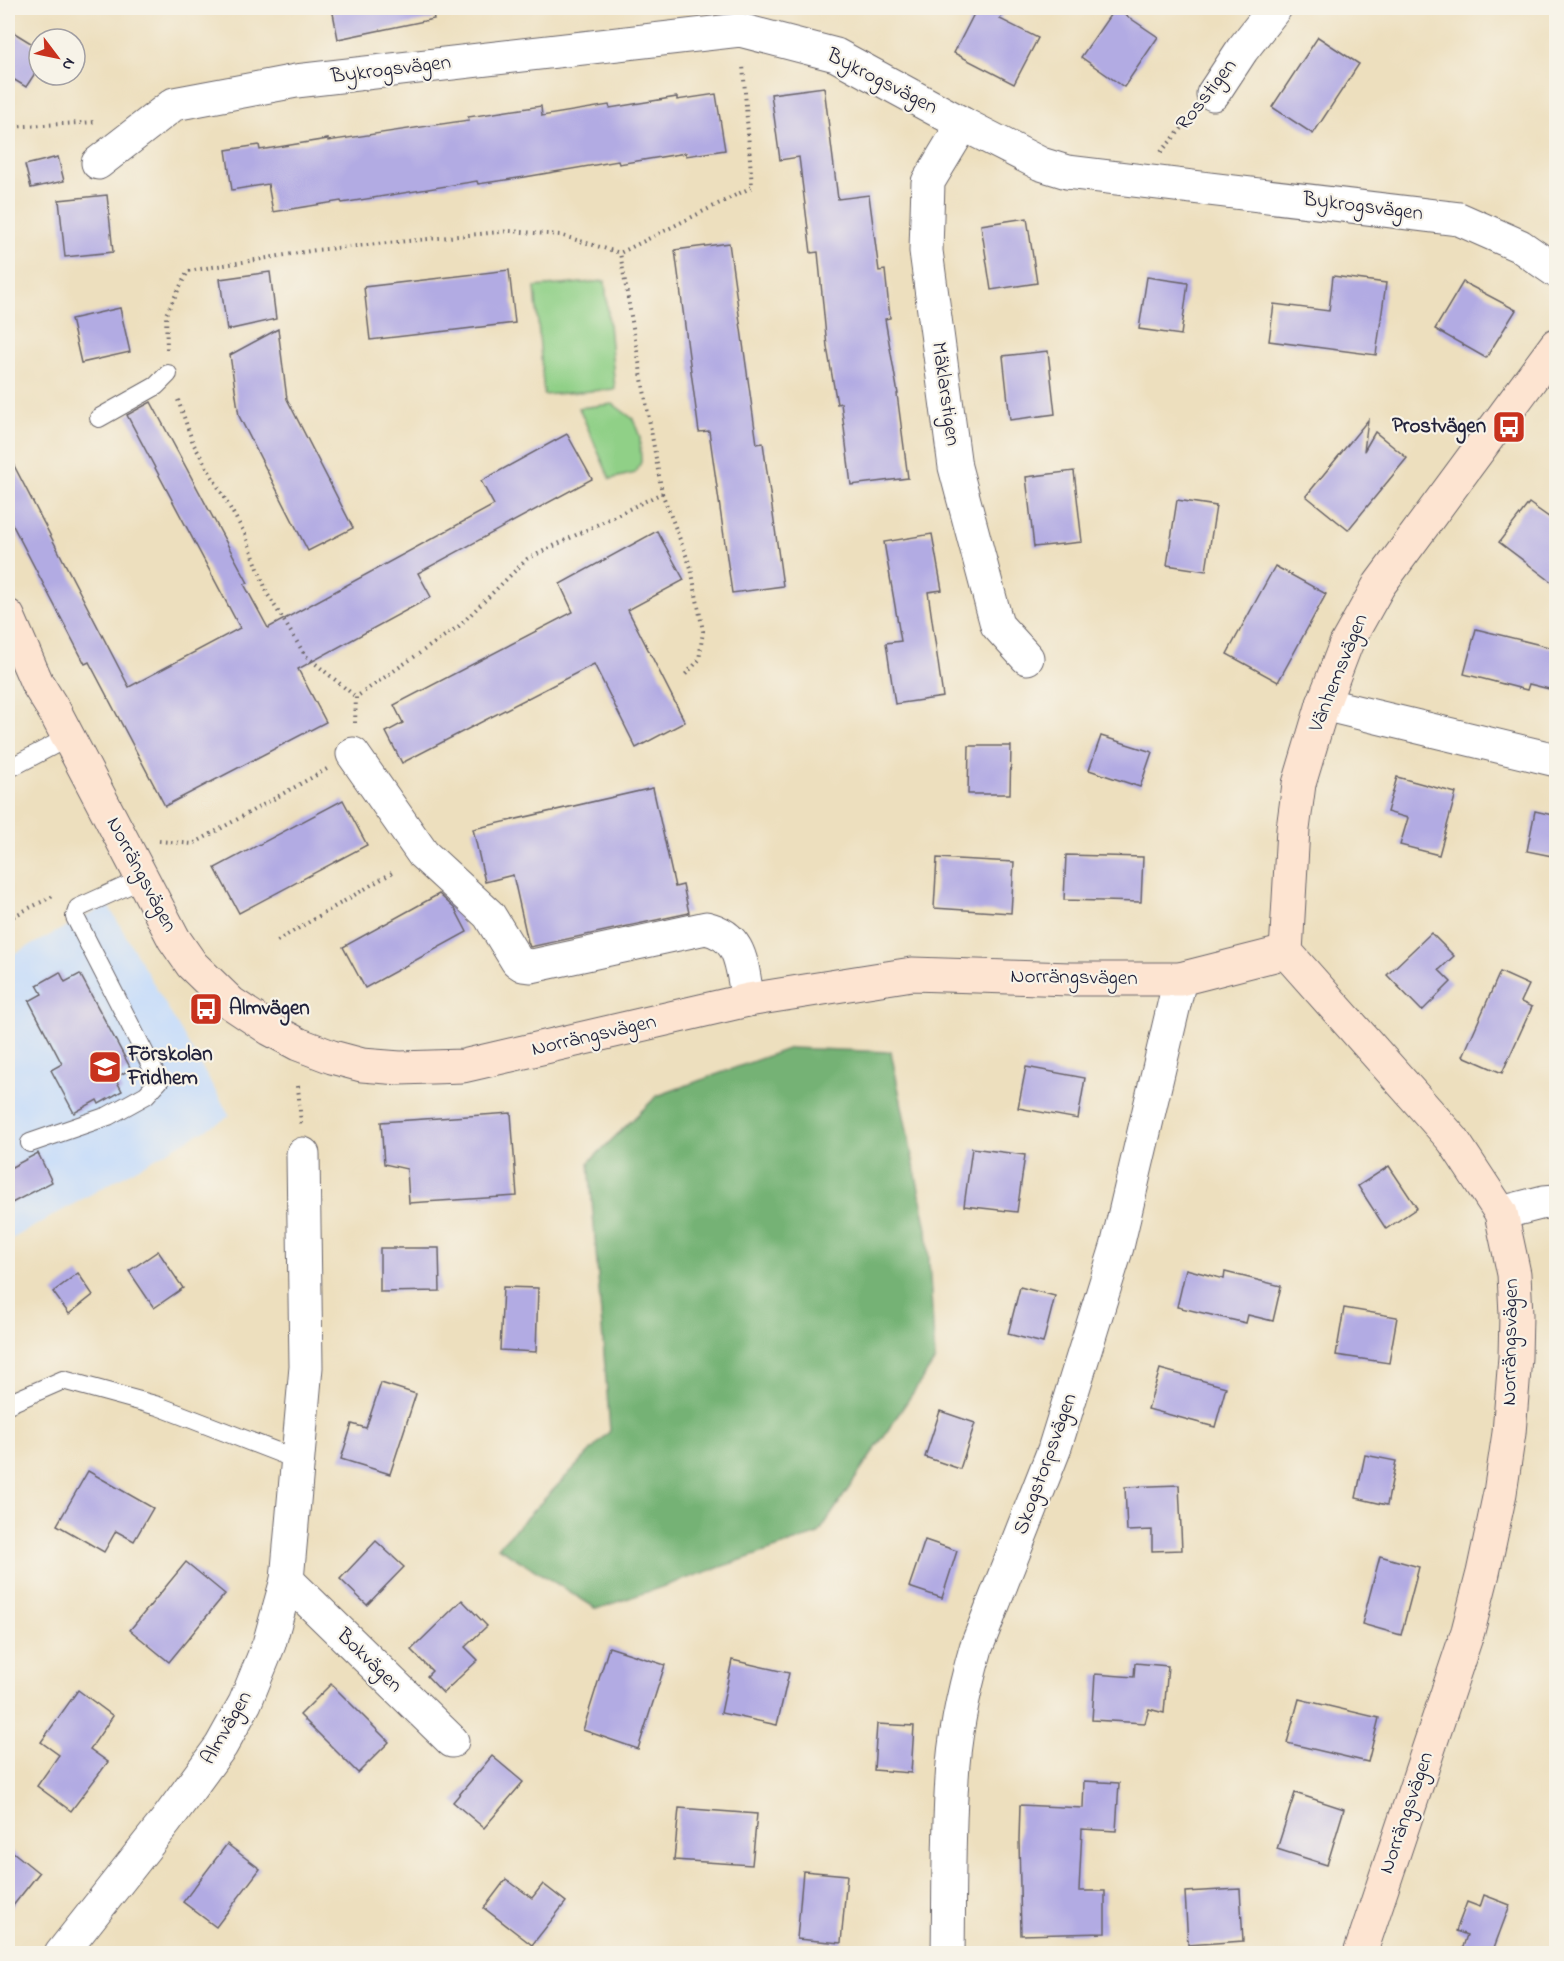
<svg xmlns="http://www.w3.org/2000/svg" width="1564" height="1961" font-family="'Indie Flower',sans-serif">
	<rect width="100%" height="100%" fill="#f7f3e8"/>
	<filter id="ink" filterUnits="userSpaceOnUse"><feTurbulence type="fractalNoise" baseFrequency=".0167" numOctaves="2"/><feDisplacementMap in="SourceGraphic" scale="12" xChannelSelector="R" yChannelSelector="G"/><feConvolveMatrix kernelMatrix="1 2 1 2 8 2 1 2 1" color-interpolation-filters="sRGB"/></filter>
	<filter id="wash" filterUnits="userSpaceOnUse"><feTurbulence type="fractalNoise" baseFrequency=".008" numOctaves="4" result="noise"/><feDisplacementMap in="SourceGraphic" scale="24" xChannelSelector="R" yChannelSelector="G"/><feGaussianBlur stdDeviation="1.35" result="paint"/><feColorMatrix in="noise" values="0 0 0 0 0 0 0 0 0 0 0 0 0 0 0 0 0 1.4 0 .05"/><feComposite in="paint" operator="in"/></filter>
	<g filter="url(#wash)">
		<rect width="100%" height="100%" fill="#eddfbe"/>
		<path fill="#c8ddf9" d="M108 905 230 1116 8 1241V957Z"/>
		<g fill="#90d087" stroke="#597961" stroke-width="1.5">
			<path d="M605 281 615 389 544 395 535 287Z"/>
			<path d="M613 404 633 419 640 437 641 462 635 473 610 479 579 408Z"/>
		</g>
		<path fill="#74b274" stroke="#4b6a58" stroke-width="1.5" d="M790 1048 891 1052 927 1229 935 1360 818 1534 597 1609 498 1547 610 1431 589 1162 657 1096Z"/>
		<g id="blocks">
			<g fill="#b2abe3">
				<path d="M332 8H432L434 19 338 39Z"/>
				<path d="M977 8H1006L1000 19 1038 38 1014 84 954 53Z"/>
				<path d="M1115 8 1158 37 1124 87 1081 57Z"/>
				<path d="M8 29 39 48V67L26 87 8 76Z"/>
				<path d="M1318 37 1359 64 1313 134 1272 107Z"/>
				<path d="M824 87 838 199 869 195 879 271 885 270 890 318 885 319 898 394H897L908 478 851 485 841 403 837 404 827 347 818 252 811 253 799 157 780 160 771 94Z"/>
				<path d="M716 94 725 150 686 156V153L619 164 618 161 525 177 478 184 477 181 342 203 341 201 273 212 268 184 232 190 226 150 259 145 260 150 328 139V141L469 120 468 117 541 106 542 116 609 105 610 108 677 97V100Z"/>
				<path d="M58 157 64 181 31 188 25 165Z"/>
				<path d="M107 195 113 252 65 257 59 200Z"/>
				<path d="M1027 218 1037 283 991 290 981 225Z"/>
				<path d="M729 243 757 444 763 443 783 586 732 593 709 431 699 432 675 250Z"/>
				<path d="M509 270 515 323 370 340 364 287Z"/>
				<path d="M270 272 276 319 227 330 220 279Z"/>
				<path d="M1333 276 1386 283 1376 355 1269 341 1274 304 1329 311Z"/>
				<path d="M1147 277 1188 283 1181 335 1139 329Z"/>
				<path d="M1463 282 1516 310 1486 358 1435 329Z"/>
				<path d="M120 308 130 352 81 363 71 319Z"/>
				<path d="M278 329 287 399 353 528 308 551 239 416 230 355Z"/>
				<path d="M1048 351 1055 414 1010 420 1003 356Z"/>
				<path d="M151 402 248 583 244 584 268 628 494 505 481 481 567 434 592 479 418 573 431 597 298 669 326 722 165 806 89 662 85 664 8 516V454L129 687 240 628 127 415Z"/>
				<path d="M1368 420 1364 451 1375 432 1407 458 1348 530 1306 496Z"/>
				<path d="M1074 471 1082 542 1034 547 1026 477Z"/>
				<path d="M1177 500 1216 506 1206 571 1167 565Z"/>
				<path d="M1529 503 1557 523V586L1499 542Z"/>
				<path d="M657 531 684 580 628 610 685 722 636 748 594 664 402 763 386 732 403 723 394 705 573 612 560 584Z"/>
				<path d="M932 534 942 590 928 592 943 697 895 704 886 643 901 641 884 542Z"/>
				<path d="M1275 566 1326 594 1278 682 1227 654Z"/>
				<path d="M1476 629 1557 649V691L1529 684 1527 690 1464 674Z"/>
				<path d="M1101 736 1152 752 1140 787 1089 770Z"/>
				<path d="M969 746H1011L1010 794H968Z"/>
				<path d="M1397 777 1456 793 1439 855 1400 845 1408 818 1387 812Z"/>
				<path d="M653 788 675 887 683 885 689 913 530 947 528 942 513 875 485 882 473 829Z"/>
				<path d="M343 800 367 845 239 913 215 868Z"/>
				<path d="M1535 811 1557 816V857L1527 851Z"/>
				<path d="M1066 855 1143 857 1141 902 1064 900Z"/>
				<path d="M937 858 1014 862 1011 913 934 908Z"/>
				<path d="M439 894 455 909 467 932 365 988 343 947Z"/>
				<path d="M1431 933 1454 956 1439 970 1451 982 1422 1011 1387 975Z"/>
				<path d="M60 972 65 982 80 974 131 1069 115 1078 122 1091 99 1104 97 1100 74 1113 51 1070 62 1064 29 1001 42 994 37 985Z"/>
				<path d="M1500 972 1529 985 1521 1002 1532 1007 1502 1073 1463 1056Z"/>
				<path d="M1026 1067 1085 1078 1078 1119 1018 1108Z"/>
				<path d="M511 1113 517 1196 409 1203 407 1169 384 1164 381 1122Z"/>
				<path d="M972 1148 1025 1155 1017 1212 964 1206Z"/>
				<path d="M38 1153 52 1182 8 1205V1169Z"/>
				<path d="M1389 1166 1417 1208 1386 1229 1358 1186Z"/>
				<path d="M380 1248H439L440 1291 380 1292Z"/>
				<path d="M158 1251 183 1288 154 1308 129 1271Z"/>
				<path d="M1186 1269 1224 1279 1225 1272 1281 1286 1273 1321 1248 1315 1246 1323 1177 1307Z"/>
				<path d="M78 1273 93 1295 69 1314 53 1292Z"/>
				<path d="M503 1287 538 1288 536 1352 500 1350Z"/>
				<path d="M1020 1287 1055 1296 1043 1343 1008 1334Z"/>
				<path d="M1344 1308 1397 1317 1389 1363 1336 1355Z"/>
				<path d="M1160 1369 1226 1387 1215 1427 1148 1409Z"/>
				<path d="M381 1383 416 1394 390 1474 341 1459 352 1424 366 1428Z"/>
				<path d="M940 1411 975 1423 960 1469 925 1457Z"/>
				<path d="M1365 1455 1396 1461 1387 1505 1356 1498Z"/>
				<path d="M88 1471 153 1508 134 1541 116 1531 104 1552 57 1525Z"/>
				<path d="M1179 1485 1182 1550 1152 1551V1530L1127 1531 1125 1487Z"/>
				<path d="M925 1540 957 1551 942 1598 909 1587Z"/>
				<path d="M376 1541 404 1567 367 1605 340 1579Z"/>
				<path d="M1380 1556 1419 1567 1401 1635 1362 1624Z"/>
				<path d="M186 1562 225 1594 169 1662 130 1630Z"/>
				<path d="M462 1600 487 1626 465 1647 478 1660 443 1693 427 1676 432 1671 411 1650Z"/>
				<path d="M609 1647 665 1665 638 1749 583 1730Z"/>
				<path d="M732 1660 789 1673 777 1725 721 1713Z"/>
				<path d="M1135 1663 1168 1666 1164 1713 1149 1709 1145 1723 1092 1720 1095 1674 1134 1677Z"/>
				<path d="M331 1684 389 1742 358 1773 300 1715Z"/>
				<path d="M78 1690 113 1716 90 1749 108 1762 71 1811 37 1786 59 1755 41 1742Z"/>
				<path d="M1299 1699 1379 1718 1368 1762 1287 1743Z"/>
				<path d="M877 1724 914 1726 911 1773 874 1770Z"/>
				<path d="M492 1756 523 1782 484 1828 453 1802Z"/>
				<path d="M1084 1781 1119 1783 1116 1831 1082 1829 1079 1891H1105V1933L1021 1935 1019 1839 1020 1805 1083 1808Z"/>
				<path d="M1295 1793 1344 1809 1327 1865 1277 1849Z"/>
				<path d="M679 1808 757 1814 752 1865 674 1860Z"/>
				<path d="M227 1844 260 1869 216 1927 183 1902Z"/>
				<path d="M8 1848 39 1873 8 1912Z"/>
				<path d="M803 1871 847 1875 841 1943 797 1939Z"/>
				<path d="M506 1879 532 1898 543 1884 566 1902 532 1945 484 1908Z"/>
				<path d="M1240 1889 1243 1941 1188 1945 1185 1892Z"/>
				<path d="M1484 1895 1510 1905 1492 1953H1461L1467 1935 1456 1931 1467 1902 1480 1907Z"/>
			</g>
		</g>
	</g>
	<g filter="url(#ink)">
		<use href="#blocks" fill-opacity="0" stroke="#696469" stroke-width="1.5"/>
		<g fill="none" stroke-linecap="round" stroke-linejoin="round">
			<defs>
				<g id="lane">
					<path d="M99 418 156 386 168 374"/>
					<path d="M8 769 67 738"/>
					<path d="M30 1143 108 1116 146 1095 159 1081 75 917 78 908 142 879"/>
					<path d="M8 1404 63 1380 158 1406 298 1460"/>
				</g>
				<g id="street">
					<path d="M1213 94 1242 50 1275 8"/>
					<path d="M963 124 928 182 926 251 955 467 997 625 1027 658"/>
					<path d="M98 163 174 104 296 81 740 30 836 55 963 124 1041 164 1067 172 1459 219 1520 246 1556 271"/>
					<path d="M1323 704 1556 760"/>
					<path d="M353 754 423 854 489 915 517 961 523 965 532 966 706 928C744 937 741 967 748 1000"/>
					<path d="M1501 1213 1544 1202 1556 1201"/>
					<path d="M287 1580 452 1741"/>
					<path d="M61 1954 166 1821 221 1746 245 1703 269 1644 287 1580 306 1367 303 1154"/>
					<path d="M948 1954C949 1895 948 1837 952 1779 954 1735 964 1690 976 1648L1054 1450 1117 1247 1180 979"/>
				</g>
				<g id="secondary">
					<path d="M8 616 37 683 55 712 174 939 192 965 231 1003 270 1029 298 1044 332 1057 362 1065 400 1068 463 1066 748 1000 912 974 1070 979H1180L1286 952"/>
					<path d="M1286 952 1453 1140 1501 1213 1514 1274 1516 1315 1515 1357 1509 1433 1500 1493 1483 1573 1468 1631 1360 1954"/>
					<path d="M1286 952 1293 829 1299 784 1323 704 1346 644 1379 585 1556 345"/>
				</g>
			</defs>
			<use href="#lane" stroke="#696469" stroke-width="20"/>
			<use href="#street" stroke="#696469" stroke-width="35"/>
			<use href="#secondary" stroke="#696469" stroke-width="35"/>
			<g stroke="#696469" stroke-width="4" stroke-dasharray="1.5 4.5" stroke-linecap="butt">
				<path d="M8 127 97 122"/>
				<path d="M1161 152 1192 117"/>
				<path d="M167 349 166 314 188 271 316 250 510 231 560 235 620 253"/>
				<path d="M178 400 193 443 245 534 268 595 305 655 356 697"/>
				<path d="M662 493 691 568 703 631 699 660 683 677"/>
				<path d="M355 723 356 697 459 626 527 559 662 493 620 253 752 187 743 65"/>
				<path d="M159 841 193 844 327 769"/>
				<path d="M8 919 55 895"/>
				<path d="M277 941 395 871"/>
				<path d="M298 1086 301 1124"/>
			</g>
			<use href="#lane" stroke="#fff" stroke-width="18"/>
			<use href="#street" stroke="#fff" stroke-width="33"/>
			<use href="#secondary" stroke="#fde4d1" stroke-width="33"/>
		</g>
	</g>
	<defs>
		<symbol id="bus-square" viewBox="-11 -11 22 22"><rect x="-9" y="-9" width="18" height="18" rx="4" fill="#c8321e" stroke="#f7f3e8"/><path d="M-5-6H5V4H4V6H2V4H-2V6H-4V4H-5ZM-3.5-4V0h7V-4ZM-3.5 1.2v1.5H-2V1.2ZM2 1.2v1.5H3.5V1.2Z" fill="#fff"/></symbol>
		<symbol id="school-square" viewBox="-11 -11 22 22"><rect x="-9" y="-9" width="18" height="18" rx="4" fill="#c8321e" stroke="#f7f3e8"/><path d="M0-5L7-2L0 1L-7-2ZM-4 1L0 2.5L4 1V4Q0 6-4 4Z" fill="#fff"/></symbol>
	</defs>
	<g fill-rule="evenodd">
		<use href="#bus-square" x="1490" y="408" width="38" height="38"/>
		<use href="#bus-square" x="187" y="990" width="38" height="38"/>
		<use href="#school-square" x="86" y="1048" width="38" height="38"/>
	</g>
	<g text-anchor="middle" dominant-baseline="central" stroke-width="4.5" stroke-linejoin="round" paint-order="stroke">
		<g font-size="21" fill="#22223b" stroke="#f7f3e8">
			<text transform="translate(391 70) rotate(-7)">Bykrogsvägen</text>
			<text transform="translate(882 82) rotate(27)">Bykrogsvägen</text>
			<text transform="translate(1207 95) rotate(-52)">Rosstigen</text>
			<text transform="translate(1363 207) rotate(7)">Bykrogsvägen</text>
			<text transform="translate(945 394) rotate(82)">Mäklarstigen</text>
			<text transform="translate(1339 673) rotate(-68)">Vänhemsvägen</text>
			<text transform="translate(141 875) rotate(62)">Norrängsvägen</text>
			<text transform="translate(1074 978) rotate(1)">Norrängsvägen</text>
			<text transform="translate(594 1036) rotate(-13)">Norrängsvägen</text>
			<text transform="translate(1511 1342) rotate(-89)">Norrängsvägen</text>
			<text transform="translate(1046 1464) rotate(-70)">Skogstorpsvägen</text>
			<text transform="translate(369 1661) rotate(44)">Bokvägen</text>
			<text transform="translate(227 1728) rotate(-60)">Almvägen</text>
			<text transform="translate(1407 1813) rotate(-71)">Norrängsvägen</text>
		</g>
		<g font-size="21" font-weight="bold" fill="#22223b" stroke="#f7f3e8" text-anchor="start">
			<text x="1486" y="427" text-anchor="end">Prostvägen</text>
			<text x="229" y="1009">Almvägen</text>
			<text x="128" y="1055">Förskolan<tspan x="128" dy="24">Fridhem</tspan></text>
		</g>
	</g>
	<rect width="1564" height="1961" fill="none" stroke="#f7f3e8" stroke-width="30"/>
	<g transform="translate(57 57) rotate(122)"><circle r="28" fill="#f7f3e8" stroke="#a29fa3" stroke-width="1.5"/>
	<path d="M0-4.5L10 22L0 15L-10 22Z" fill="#c8321e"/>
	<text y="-9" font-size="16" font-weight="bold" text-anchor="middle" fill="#22223b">N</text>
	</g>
</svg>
